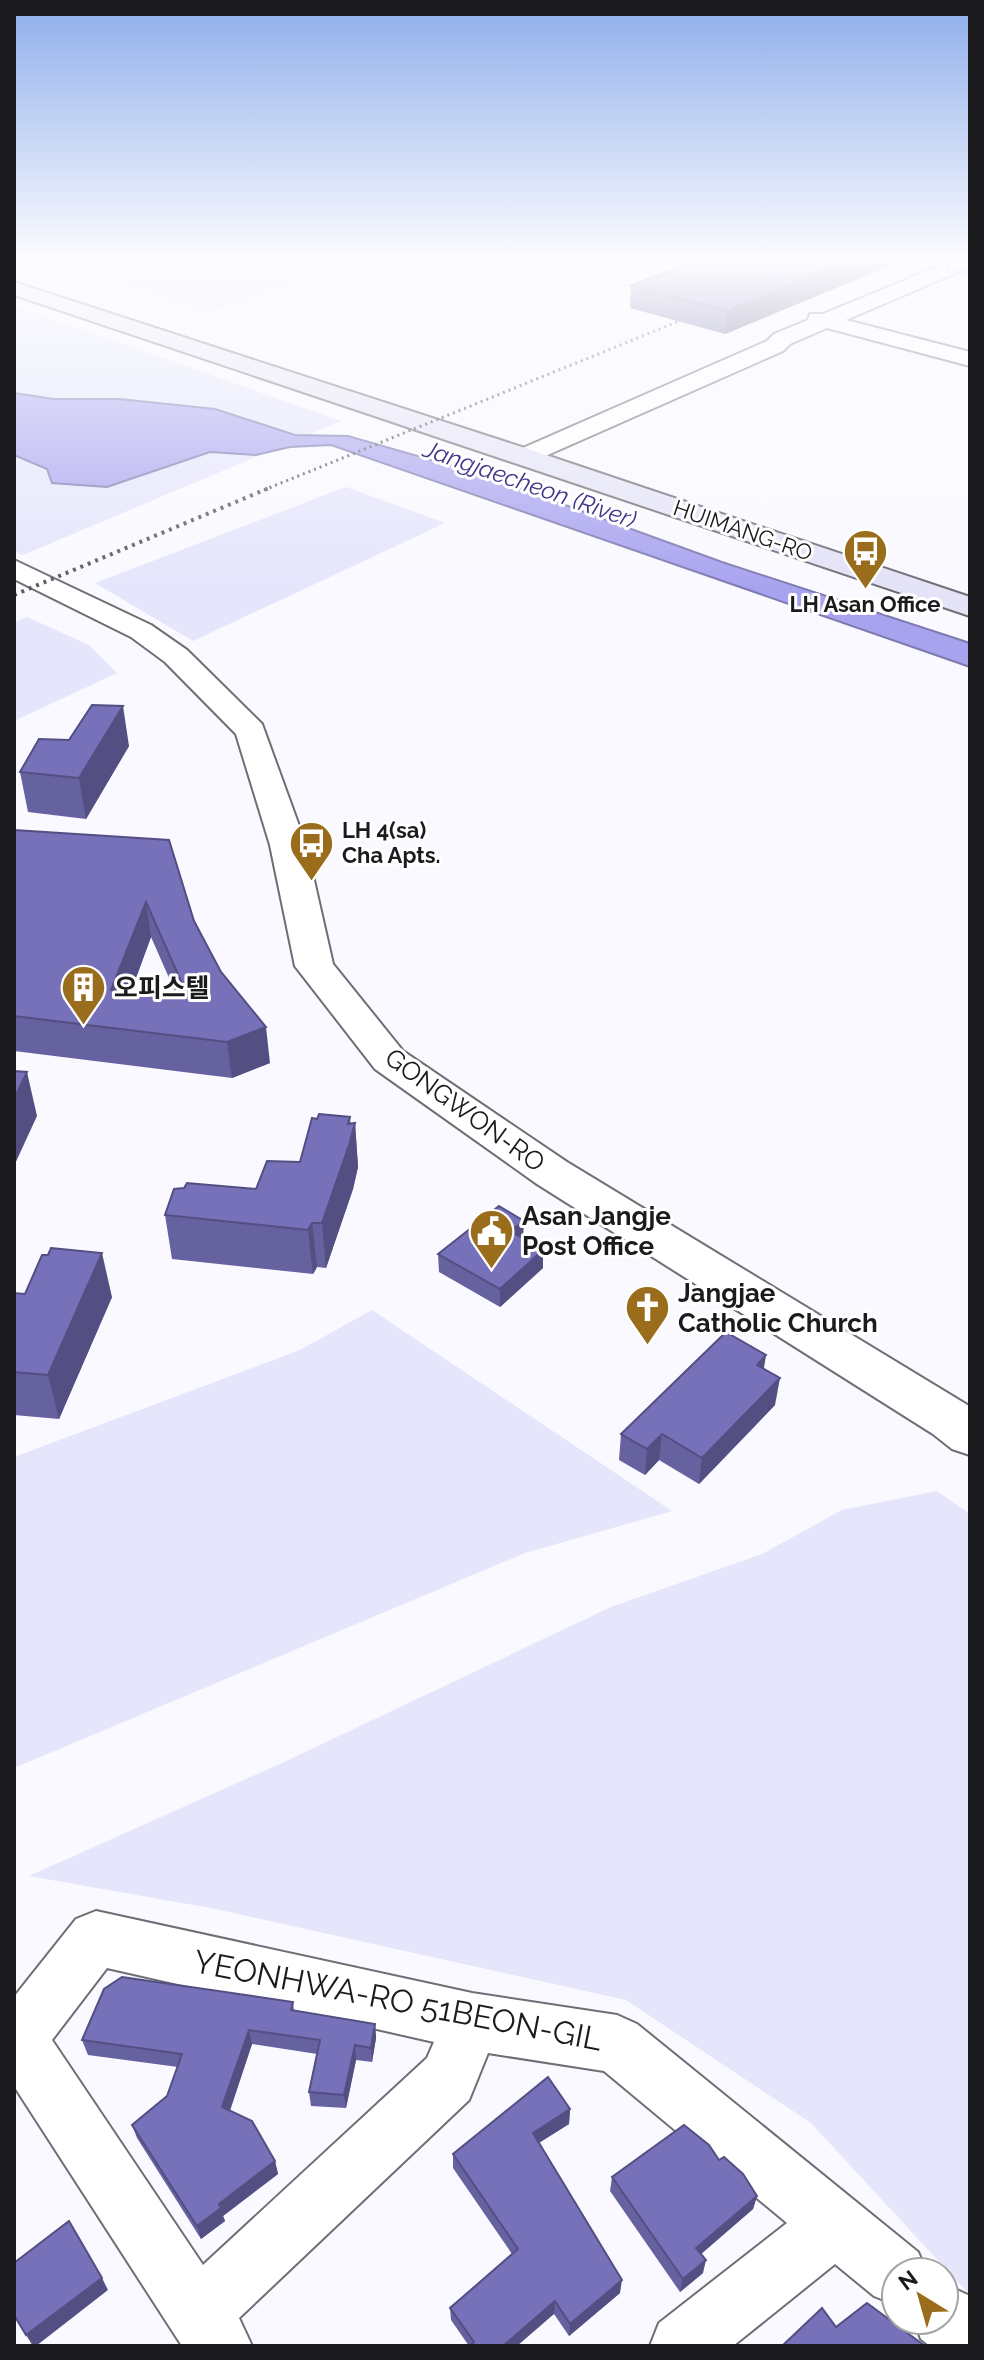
<svg xmlns="http://www.w3.org/2000/svg" width="984" height="2360" font-family="Raleway,'Noto Sans KR',sans-serif">
	<rect width="100%" height="100%" fill="#f9f9ff"/>
	<g fill="#e5e5fc">
		<path d="M47 260H372L207 313Z"/>
		<path d="M14 305 341 421 23 555 14 551Z"/>
		<path d="M346 487 445 523 193 641 95 583Z"/>
		<path d="M27 617 89 645 117 673 14 721V622Z"/>
		<path d="M372 1310 672 1511 525 1553 14 1768V1457L300 1350Z"/>
		<path d="M937 1491 970 1514V2295L811 2123 626 2000 216 1909 29 1876 282 1763 611 1607 762 1554 842 1510Z"/>
	</g>
	<path fill="#a8a3ef" stroke="#7e7ab0" stroke-width="2" d="M14 393 54 399H119L215 409 295 435 348 436 480 474 722 562 970 643V667L331 445 290 447 256 455 210 452 107 487 52 483 47 469 14 455Z"/>
	<g fill="none" stroke-linecap="round" stroke-linejoin="round">
		<defs>
			<g id="minor">
				<path d="M96 1911 472 1993 617 2015 637 2024 918 2252 927 2272H896V2305L874 2296 835 2264 733 2346H650L659 2323 787 2223 604 2071 488 2053 469 2100 239 2318 252 2346H182L14 2086V1997L76 1919ZM107 1968 434 2042 427 2058 203 2265 52 2040Z"/>
				<path d="M944 2284 970 2296V2346H930L921 2339 914 2320H944Z"/>
			</g>
			<g id="tertiary">
				<path d="M954 260H970V267L846 320 970 352V366L827 328 790 344 783 351 534 461H516L513 456 516 451 767 341 774 334 808 320 810 314H823Z"/>
				<path d="M14 560 151 625 187 650 262 724 306 845 333 964 403 1051 567 1162 969 1406 970 1455 952 1449 933 1434 537 1184 375 1069 295 966 270 845 236 734 165 662 131 637 14 579Z"/>
			</g>
			<path id="secondary" d="M14 282 534 451 970 597V616L14 295Z"/>
		</defs>
		<use href="#minor" stroke="#6e6e74" stroke-width="4"/>
		<use href="#tertiary" stroke="#6e6e74" stroke-width="4"/>
		<use href="#secondary" stroke="#6e6e74" stroke-width="4"/>
		<use href="#minor" fill="#fff" fill-rule="evenodd"/>
		<use href="#tertiary" fill="#fff" fill-rule="evenodd"/>
		<use href="#secondary" fill="#e4e3f7" fill-rule="evenodd"/>
		<g stroke="#5b5b5e" stroke-width="3" stroke-dasharray="2 4" stroke-linecap="butt">
			<path d="M906 260 970 275"/>
			<path d="M264 490 699 313"/>
		</g>
		<path stroke="#5b5b5e" stroke-width="4" stroke-dasharray="3 5" stroke-linecap="butt" d="M14 595 269 488"/>
	</g>
	<g fill="#66619f" fill-rule="evenodd">
		<path d="M863 276 725 334 630 308 631 285Z"/>
		<path d="M129 746 86 819 28 812 20 772Z"/>
		<path d="M14 830 194 921 270 1063 232 1078 14 1051ZM151 937 177 996 131 992Z"/>
		<path d="M317 1119 355 1123 358 1167 353 1189 326 1268 317 1267 313 1274 172 1259 165 1215 256 1189 300 1162Z"/>
		<path d="M523 1239 543 1268 500 1307 439 1272 438 1254Z"/>
		<path d="M14 1293 112 1297 59 1419 14 1415Z"/>
		<path d="M764 1369 775 1405 699 1484 659 1460 645 1475 619 1460 621 1434Z"/>
		<path d="M293 2002 294 2011 375 2024 376 2038 372 2062 356 2060 346 2108 311 2106 309 2092 317 2054 252 2044 230 2111 275 2161 278 2174 223 2216 225 2221 201 2239 137 2138 132 2125 167 2096 178 2067 88 2055 82 2040Z"/>
		<path d="M570 2109 569 2124 539 2143 620 2293 569 2336 554 2314 469 2346 451 2320 450 2308 512 2254 453 2168V2154Z"/>
		<path d="M719 2160 757 2196 753 2209 701 2254 703 2273 680 2292 610 2191 612 2177Z"/>
	</g>
	<g fill="#534f82">
		<path d="M851 260H904L725 334 727 311Z"/>
		<path d="M123 706 129 746 86 819 79 778Z"/>
		<path d="M146 902 151 937 118 1026 111 990Z"/>
		<path d="M266 1027 270 1063 232 1078 227 1042Z"/>
		<path d="M27 1072 37 1116 14 1166V1099Z"/>
		<path d="M350 1117 351 1138 355 1123 358 1167 353 1189 326 1268 322 1223Z"/>
		<path d="M524 1221 523 1239 510 1231Z"/>
		<path d="M312 1223 317 1267 313 1274 308 1230Z"/>
		<path d="M543 1250V1268L500 1307V1289Z"/>
		<path d="M102 1253 112 1297 59 1419 48 1375Z"/>
		<path d="M766 1355 762 1381 757 1365Z"/>
		<path d="M780 1378 775 1405 699 1484 702 1458Z"/>
		<path d="M662 1434 659 1460 645 1475 647 1449Z"/>
		<path d="M375 2024 376 2038 372 2062 371 2048Z"/>
		<path d="M249 2030 252 2044 226 2121 222 2107Z"/>
		<path d="M355 2045 356 2060 346 2108 344 2095Z"/>
		<path d="M570 2109 569 2124 532 2147 533 2133Z"/>
		<path d="M275 2161 278 2174 223 2216 225 2221 201 2239 197 2226 219 2204Z"/>
		<path d="M757 2196 753 2209 693 2261 696 2248Z"/>
		<path d="M706 2260 703 2273 680 2292 683 2279Z"/>
		<path d="M102 2278 108 2290 36 2346H33L26 2335Z"/>
		<path d="M622 2280 620 2293 569 2336 570 2324Z"/>
		<path d="M555 2301 554 2314 517 2346H503Z"/>
	</g>
	<g fill="#7771b9" stroke="#534f82" stroke-width="2" fill-rule="evenodd">
		<path d="M700 260H851L727 311 631 285Z"/>
		<path d="M92 705 123 706 79 778 20 772 39 739 69 740Z"/>
		<path d="M14 830 169 840 194 921 221 972 266 1027 227 1042 14 1016ZM146 902 188 997 111 990Z"/>
		<path d="M14 1071 27 1072 14 1099Z"/>
		<path d="M319 1114 350 1117 348 1124 355 1123 349 1145 322 1223H312L308 1230 165 1215 174 1189 184 1188 187 1183 256 1189 267 1161 300 1162 312 1118 317 1119Z"/>
		<path d="M499 1206 524 1221 510 1231 543 1250 500 1289 438 1254Z"/>
		<path d="M51 1248 102 1253 48 1375 14 1372V1293L25 1294 42 1255H48Z"/>
		<path d="M726 1332 766 1355 757 1365 780 1378 702 1458 662 1434 647 1449 621 1434Z"/>
		<path d="M122 1977 293 2002 291 2010 375 2024 371 2048 355 2045 344 2095 309 2092 320 2040 249 2030 222 2107 252 2121 275 2161 219 2204 221 2208 197 2226 132 2125 167 2096 182 2054 82 2040 104 1989Z"/>
		<path d="M548 2077 570 2109 533 2133 622 2280 570 2324 555 2301 503 2346H470L474 2342 450 2308 518 2249 453 2154Z"/>
		<path d="M684 2125 709 2145 719 2160 724 2157 743 2174 757 2196 696 2248 706 2260 683 2279 612 2177Z"/>
		<path d="M69 2221 102 2278 26 2335 14 2315V2263Z"/>
		<path d="M867 2303 925 2346H782L822 2308 836 2327Z"/>
	</g>
	<linearGradient id="sky" x2="0" y2="1"><stop stop-color="#8eadeb"/><stop offset="0.44" stop-color="#fcfcff"/><stop offset="1" stop-color="#fcfcff" stop-opacity="0"/></linearGradient>
	<rect width="984" height="590" fill="url(#sky)"/>
	<defs>
		<symbol id="bus-pin" viewBox="-11 -11 22 30"><path d="M0 17L-7.5 6A9.5 9.5 0 1 1 7.5 6Z" fill="#9a6d1d" stroke="#fff"/><path d="M-5-6H5V4H4V6H2V4H-2V6H-4V4H-5ZM-3.5-4V0h7V-4ZM-3.5 1.2v1.5H-2V1.2ZM2 1.2v1.5H3.5V1.2Z" fill="#fff"/></symbol>
		<symbol id="building-pin" viewBox="-11 -11 22 30"><path d="M0 17L-7.5 6A9.5 9.5 0 1 1 7.5 6Z" fill="#9a6d1d" stroke="#fff"/><path d="M-4-6H4V6H1V3H-1V6H-4ZM-2.5-4.3h1.7v1.8h-1.7ZM.8-4.3h1.7v1.8H.8ZM-2.5-1h1.7V.8h-1.7ZM.8-1h1.7V.8H.8Z" fill="#fff"/></symbol>
		<symbol id="civic-pin" viewBox="-11 -11 22 30"><path d="M0 17L-7.5 6A9.5 9.5 0 1 1 7.5 6Z" fill="#9a6d1d" stroke="#fff"/><path d="M-.6-6.5H3V-4.5H.6V-3L4-1V1h2V6H-6V1h2V-1L-.6-3ZM-1.2 2.5V6h2.4V2.5Z" fill="#fff"/></symbol>
		<symbol id="church-pin" viewBox="-11 -11 22 30"><path d="M0 17L-7.5 6A9.5 9.5 0 1 1 7.5 6Z" fill="#9a6d1d" stroke="#fff"/><path d="M-1.2-6h2.4v3.5h3.3v2.4h-3.3V6h-2.4V-.1h-3.3v-2.4h3.3Z" fill="#fff"/></symbol>
	</defs>
	<g fill-rule="evenodd">
		<use href="#bus-pin" x="840" y="526" width="51" height="69"/>
		<use href="#bus-pin" x="286" y="818" width="51" height="69"/>
		<use href="#building-pin" x="58" y="962" width="51" height="69"/>
		<use href="#civic-pin" x="466" y="1206" width="51" height="69"/>
		<use href="#church-pin" x="622" y="1282" width="51" height="69"/>
	</g>
	<g text-anchor="middle" dominant-baseline="central" stroke-width="6" stroke-linejoin="round" paint-order="stroke">
		<g font-size="22" fill="#1b1b1e" stroke="#fff">
			<text transform="translate(743 530) rotate(19)">HUIMANG-RO</text>
		</g>
		<g font-size="22" font-weight="bold" fill="#1b1b1e" stroke="#fff">
			<text x="865" y="604">LH Asan Office</text>
			<text x="342" y="830" text-anchor="start">LH 4(sa)<tspan x="342" dy="25">Cha Apts.</tspan></text>
		</g>
		<g font-size="24" font-style="italic" fill="#43348b" stroke="#fff">
			<text transform="translate(530 484) rotate(19)">Jangjaecheon (River)</text>
		</g>
		<g font-size="26" font-weight="bold" fill="#1b1b1e" stroke="#fff" text-anchor="start">
			<text x="114" y="988">오피스텔</text>
			<text x="522" y="1216">Asan Jangje<tspan x="522" dy="30">Post Office</tspan></text>
			<text x="678" y="1293">Jangjae<tspan x="678" dy="30">Catholic Church</tspan></text>
		</g>
		<g font-size="26" fill="#1b1b1e" stroke="#fff">
			<text transform="translate(465 1110) rotate(36)">GONGWON-RO</text>
		</g>
		<g font-size="32" fill="#1b1b1e" stroke="#fff">
			<text transform="translate(398 2000) rotate(11)">YEONHWA-RO 51BEON-GIL</text>
		</g>
	</g>
	<rect width="984" height="2360" fill="none" stroke="#1b1b1e" stroke-width="32"/>
	<g transform="translate(920 2296) rotate(323)"><circle r="38" fill="#ffffff" stroke="#a4a4a5" stroke-width="2"/>
	<path d="M0-6L14 30L0 20L-14 30Z" fill="#9a6d1d"/>
	<text y="-12" font-size="22" font-weight="bold" text-anchor="middle" fill="#1b1b1e">N</text>
	</g>
</svg>
